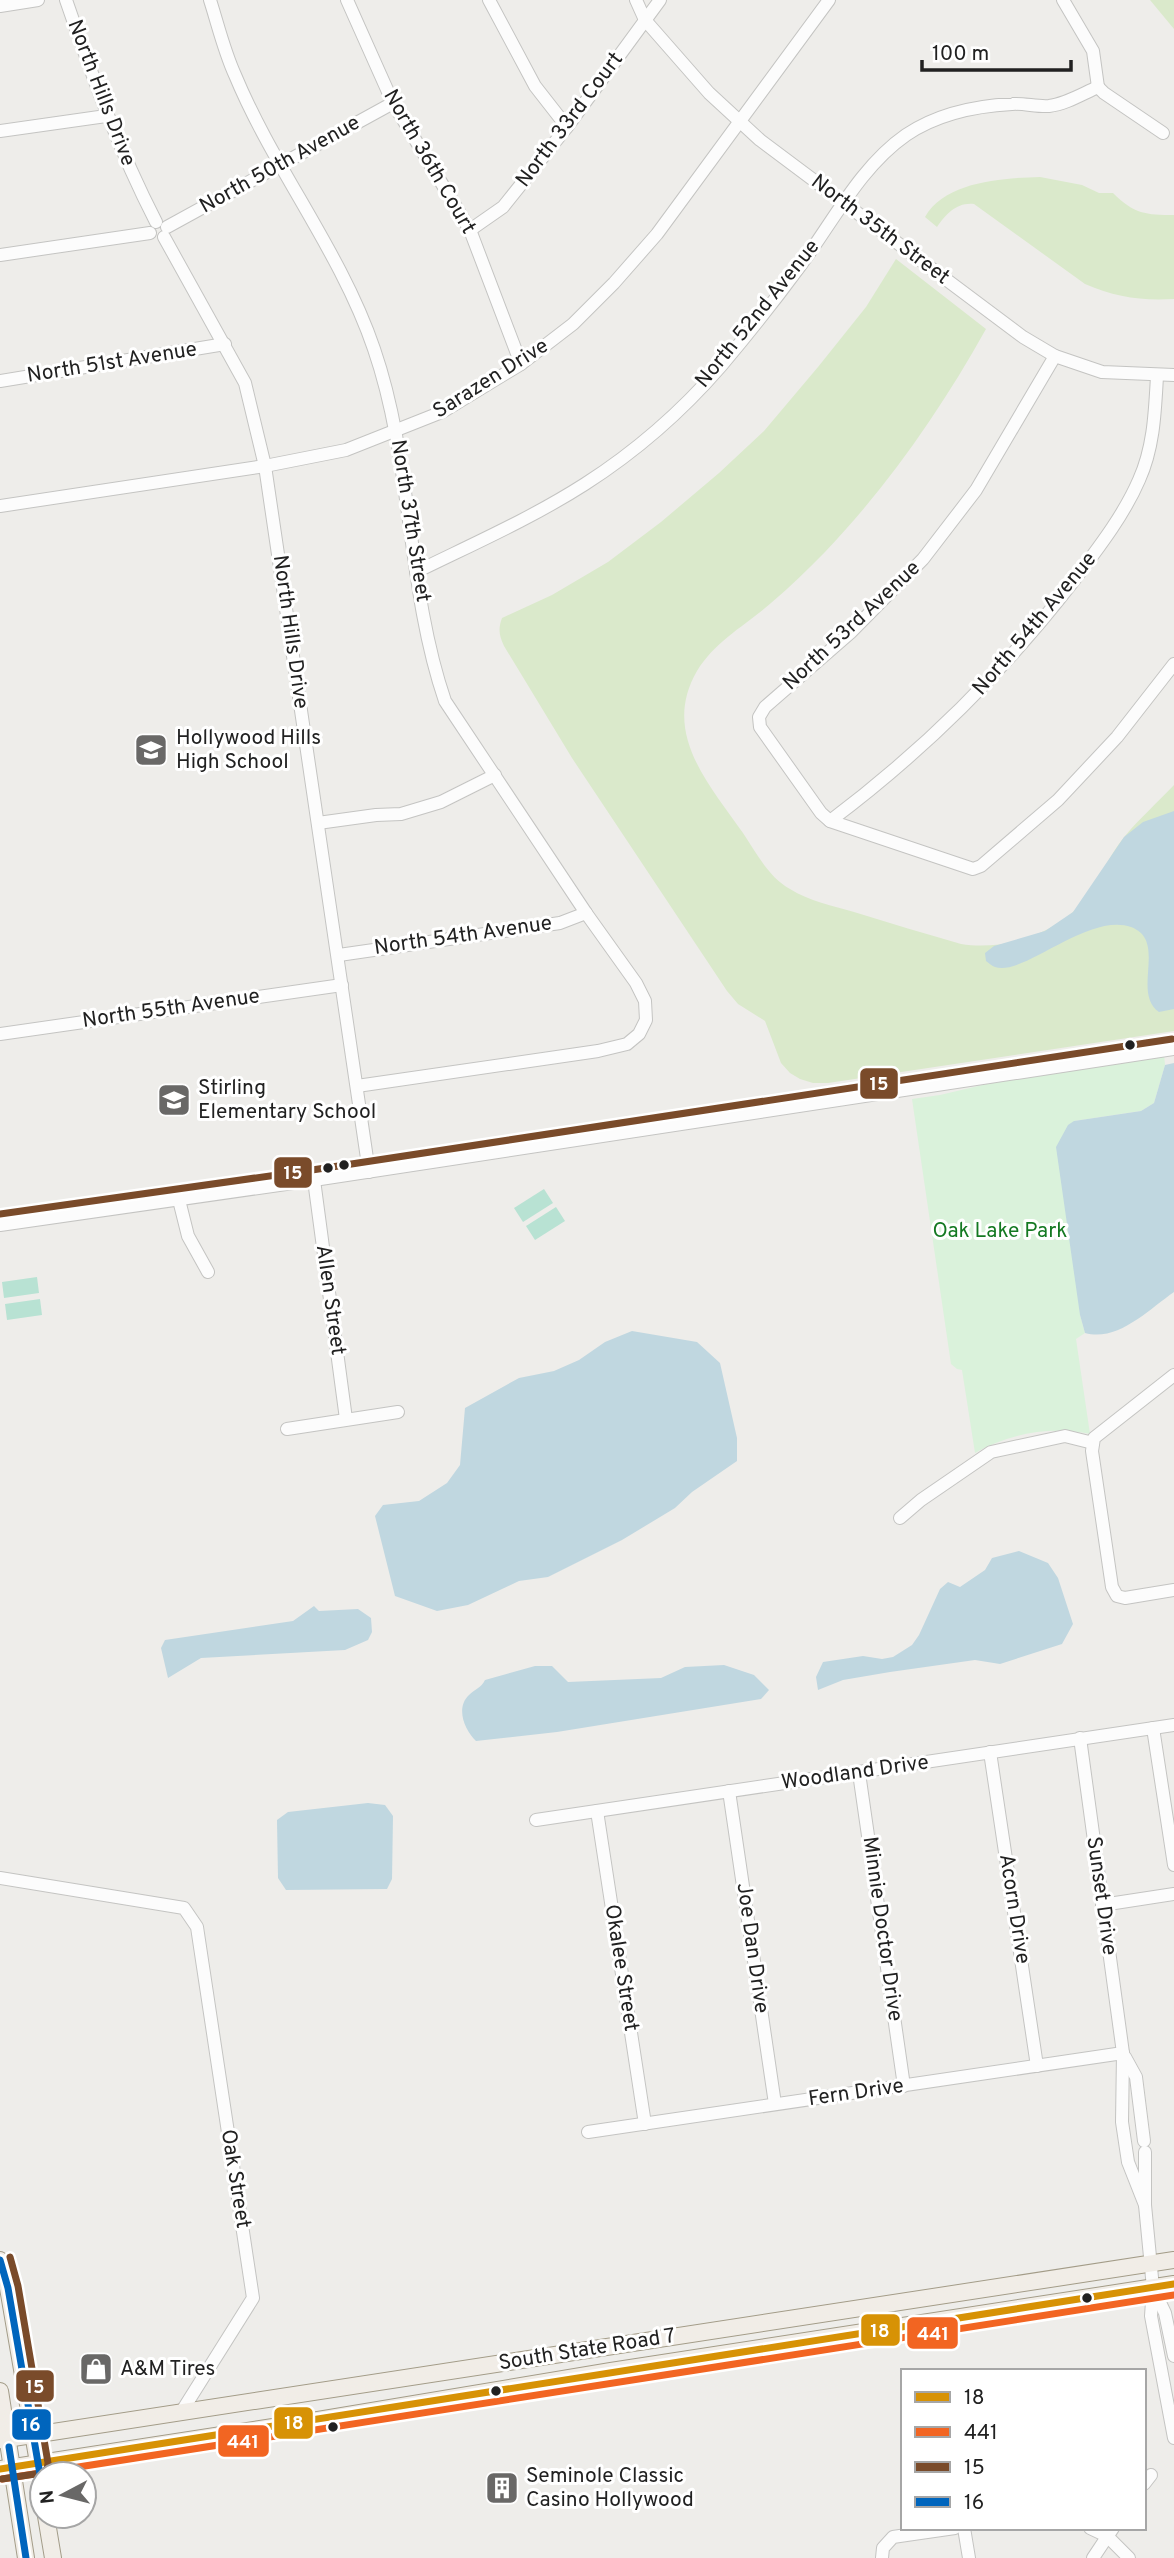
<svg xmlns="http://www.w3.org/2000/svg" width="1174" height="2558" font-family="Overpass,sans-serif">
	<rect width="100%" height="100%" fill="#eeedea"/>
	<g fill="#dae9cb">
		<path d="M1150 0H1174V29Z"/>
		<path d="M1040 177 1082 185 1099 193H1113C1134 214 1146 215 1174 215V299C1141 301 1115 297 1085 284L974 204C957 202 946 214 937 227L925 217C945 181 1004 178 1040 177Z"/>
		<path d="M896 259 986 329C942 408 888 486 825 552 808 569 790 587 771 603 746 625 715 641 697 671 661 733 709 784 743 833 756 852 768 877 790 889 809 901 833 906 854 912 890 923 926 934 961 944 999 950 1044 938 1073 912 1095 892 1106 859 1125 836 1140 818 1158 802 1174 785V1031L828 1083H813L800 1079 790 1073 781 1063 765 1021 738 1004 727 991 572 758 504 646C499 635 498 629 502 618L552 595 608 562 661 522 719 473 764 431 818 367 866 307Z"/>
	</g>
	<path fill="#daf2db" d="M1164 1054 1165 1065 1154 1103 1141 1111 1074 1121 1080 1315 1085 1333 1076 1339 1090 1434C1052 1426 1009 1433 975 1453L962 1370 957 1369 951 1364 912 1099 940 1095 1008 1079Z"/>
	<g fill="#b8e2d3">
		<path d="M544 1189 553 1203 523 1222 514 1208Z"/>
		<path d="M556 1207 565 1221 535 1240 526 1226Z"/>
		<path d="M37 1277 39 1293 4 1298 2 1282Z"/>
		<path d="M40 1299 42 1315 7 1320 5 1304Z"/>
	</g>
	<g fill="#c0d7e0">
		<path d="M1174 811V1009L1159 1012C1131 992 1168 941 1131 927 1088 912 1023 977 995 967 992 966 989 963 986 961L985 953 994 946 1045 931 1073 912 1124 837 1143 822Z"/>
		<path d="M1174 1063V1292C1148 1310 1118 1342 1085 1333L1080 1315 1056 1147 1068 1125 1074 1121 1141 1111 1154 1103 1165 1065Z"/>
		<path d="M632 1331 697 1342 720 1363 737 1438V1461L692 1492 675 1508 622 1540 548 1577 519 1581 468 1605 437 1611 395 1596 375 1516 383 1505 419 1501 447 1483 460 1465 465 1408 519 1378 554 1371 579 1360 605 1342Z"/>
		<path d="M1019 1551 1048 1563 1058 1578 1073 1624 1062 1644 1000 1664 975 1660 890 1672 843 1680 818 1690 816 1677 823 1662 863 1656 882 1659 893 1657 912 1645 919 1635 940 1589 948 1582 960 1587 985 1570 992 1558Z"/>
		<path d="M314 1606 319 1611 358 1609 371 1618 372 1632 368 1640 345 1650 201 1658 168 1678 161 1648 165 1640 293 1621Z"/>
		<path d="M724 1665 754 1675 769 1690 761 1699 557 1732 476 1741C465 1731 455 1708 469 1695 475 1689 481 1688 485 1680L535 1666H552L568 1682 661 1678 685 1667Z"/>
		<path d="M368 1803 385 1805 393 1816 392 1879 387 1889 286 1890 278 1878 277 1820 288 1812Z"/>
	</g>
	<g fill="none" stroke-linecap="round" stroke-linejoin="round">
		<defs>
			<g id="minor">
				<path d="M66 0C93 78 118 148 156 222"/>
				<path d="M210 0C218 25 224 51 235 75 274 169 341 252 374 349 413 462 406 587 445 701L586 913 636 983 645 1001 646 1020 639 1034 627 1044 598 1051 357 1086"/>
				<path d="M347 0 393 103 470 230 521 364"/>
				<path d="M489 0 535 86 567 127"/>
				<path d="M636 0 645 20 709 93 760 140 1023 337 1055 356 1102 372 1174 375"/>
				<path d="M1063 0 1093 51 1098 87"/>
				<path d="M0 6 38 0"/>
				<path d="M1098 87 1104 93 1163 133"/>
				<path d="M0 131 106 116"/>
				<path d="M167 227 393 103"/>
				<path d="M470 230 503 207 567 127 660 0"/>
				<path d="M164 237 245 383 265 466 369 1172"/>
				<path d="M0 255 150 233"/>
				<path d="M1055 356 976 490 923 559 850 633 765 707 759 717 760 727 821 813 830 821 973 869 981 866 1058 800 1117 737 1174 664"/>
				<path d="M0 381 225 344"/>
				<path d="M0 506 265 466 346 450 442 412 521 364 573 324 614 283 657 234 829 0"/>
				<path d="M416 572C473 544 532 518 585 484 635 452 682 411 721 366 748 334 775 300 800 266 833 222 860 167 906 135 937 114 974 106 1012 104 1024 103 1037 107 1049 106 1066 104 1082 94 1098 87"/>
				<path d="M830 821C922 752 1002 673 1072 583 1096 551 1123 517 1139 480 1154 447 1155 411 1157 376"/>
				<path d="M318 823 376 815 401 814 441 802 495 775"/>
				<path d="M339 955 560 923 586 913"/>
				<path d="M0 1034 342 985"/>
				<path d="M314 1180 346 1419"/>
				<path d="M179 1200 188 1236 208 1272"/>
				<path d="M0 1225 314 1180 1174 1049"/>
				<path d="M1174 1375 1094 1438 1092 1451 1112 1587 1117 1596 1125 1598 1174 1590"/>
				<path d="M287 1429 398 1412"/>
				<path d="M900 1518 921 1500 991 1452 1065 1436 1093 1443"/>
				<path d="M1153 1728 1174 1865"/>
				<path d="M1080 1738 1123 2053 1122 2122 1128 2162 1145 2205"/>
				<path d="M990 1752 1037 2066"/>
				<path d="M859 1773 904 2086"/>
				<path d="M729 1791 775 2104"/>
				<path d="M597 1811 645 2124"/>
				<path d="M536 1820 1174 1725"/>
				<path d="M0 1878 184 1908 197 1927 253 2298 182 2411"/>
				<path d="M1102 1905 1174 1894"/>
				<path d="M1125 2057 1136 2077 1144 2141"/>
				<path d="M588 2132 1123 2053"/>
				<path d="M1145 2152V2205L1153 2288 1151 2316 1174 2438"/>
				<path d="M1154 2290 1165 2313 1174 2356"/>
				<path d="M1144 2484 1151 2475"/>
				<path d="M964 2528 969 2558"/>
				<path d="M1090 2528 1107 2536 1129 2558"/>
				<path d="M882 2558 883 2548 893 2537 955 2528"/>
				<path d="M1093 2558 1113 2528"/>
			</g>
			<g id="major">
				<path d="M0 2260 8 2288 42 2486"/>
				<path d="M0 2391 26 2558"/>
				<path d="M0 2440 1174 2260"/>
				<path d="M0 2469 312 2421 611 2371 1174 2284"/>
				<path d="M46 2516 53 2558"/>
			</g>
		</defs>
		<use href="#minor" stroke="#c4c4c2" stroke-width="14"/>
		<use href="#major" stroke="#a39c88" stroke-width="18"/>
		<use href="#minor" stroke="#fcfcfc" stroke-width="12"/>
		<use href="#major" stroke="#f1ede7" stroke-width="16"/>
		<defs>
			<path id="bus-1" d="M0 2469 1174 2284"/>
			<path id="bus-2" d="M2 2479 1174 2295"/>
			<g id="bus-3">
				<path d="M0 1214 312 1170 1172 1039"/>
				<path d="M2 2479 42 2473 47 2469 48 2463 18 2286 10 2257"/>
			</g>
			<g id="bus-4">
				<path d="M0 2260 8 2288 42 2486"/>
				<path d="M9 2447 26 2558"/>
			</g>
		</defs>
		<use href="#bus-1" stroke="#fff" stroke-width="12"/>
		<use href="#bus-2" stroke="#fff" stroke-width="12"/>
		<use href="#bus-3" stroke="#fff" stroke-width="12"/>
		<use href="#bus-4" stroke="#fff" stroke-width="12"/>
		<use href="#bus-1" stroke="#d79205" stroke-width="7"/>
		<use href="#bus-2" stroke="#f26522" stroke-width="7"/>
		<use href="#bus-3" stroke="#7a4b2a" stroke-width="7"/>
		<use href="#bus-4" stroke="#0065bd" stroke-width="7"/>
	</g>
	<defs>
		<symbol id="school-square" viewBox="-11 -11 22 22"><rect x="-9" y="-9" width="18" height="18" rx="4" fill="#696867" stroke="#fff"/><path d="M0-5L7-2L0 1L-7-2ZM-4 1L0 2.5L4 1V4Q0 6-4 4Z" fill="#fff"/></symbol>
		<symbol id="shop-square" viewBox="-11 -11 22 22"><rect x="-9" y="-9" width="18" height="18" rx="4" fill="#696867" stroke="#fff"/><path d="M-5-2.5h2.3a2.7 3.5 0 0 1 5.4 0H5L5.5 6h-11ZM-1.5-2.5h3a1.5 2.3 0 0 0-3 0Z" fill="#fff"/></symbol>
		<symbol id="building-square" viewBox="-11 -11 22 22"><rect x="-9" y="-9" width="18" height="18" rx="4" fill="#696867" stroke="#fff"/><path d="M-4-6H4V6H1V3H-1V6H-4ZM-2.5-4.3h1.7v1.8h-1.7ZM.8-4.3h1.7v1.8H.8ZM-2.5-1h1.7V.8h-1.7ZM.8-1h1.7V.8H.8Z" fill="#fff"/></symbol>
	</defs>
	<g fill-rule="evenodd">
		<use href="#school-square" x="132" y="731" width="38" height="38"/>
		<use href="#school-square" x="155" y="1081" width="38" height="38"/>
		<use href="#shop-square" x="77" y="2350" width="38" height="38"/>
		<use href="#building-square" x="483" y="2469" width="38" height="38"/>
	</g>
	<g fill="#212121" stroke="#fff" stroke-width="2.5">
		<circle cx="1130" cy="1045" r="6"/>
		<circle cx="344" cy="1165" r="6"/>
		<circle cx="328" cy="1168" r="6"/>
		<circle cx="1087" cy="2298" r="6"/>
		<circle cx="496" cy="2391" r="6"/>
		<circle cx="333" cy="2427" r="6"/>
	</g>
	<g text-anchor="middle" dominant-baseline="central" stroke-width="6" stroke-linejoin="round" paint-order="stroke">
		<g font-size="21" fill="#212121" stroke="#fff">
			<text transform="translate(101 93) rotate(69)">North Hills Drive</text>
			<text transform="translate(570 120) rotate(-53)">North 33rd Court</text>
			<text transform="translate(429 162) rotate(60)">North 36th Court</text>
			<text transform="translate(280 165) rotate(-29)">North 50th Avenue</text>
			<text transform="translate(880 230) rotate(37)">North 35th Street</text>
			<text transform="translate(758 314) rotate(-51)">North 52nd Avenue</text>
			<text transform="translate(112 363) rotate(-9)">North 51st Avenue</text>
			<text transform="translate(491 379) rotate(-32)">Sarazen Drive</text>
			<text transform="translate(410 521) rotate(81)">North 37th Street</text>
			<text transform="translate(1035 624) rotate(-50)">North 54th Avenue</text>
			<text transform="translate(852 626) rotate(-43)">North 53rd Avenue</text>
			<text transform="translate(290 632) rotate(82)">North Hills Drive</text>
			<text transform="translate(463 936) rotate(-8)">North 54th Avenue</text>
			<text transform="translate(171 1009) rotate(-8)">North 55th Avenue</text>
			<text transform="translate(330 1300) rotate(82)">Allen Street</text>
			<text transform="translate(855 1773) rotate(-8)">Woodland Drive</text>
			<text transform="translate(1101 1896) rotate(82)">Sunset Drive</text>
			<text transform="translate(1014 1909) rotate(81)">Acorn Drive</text>
			<text transform="translate(882 1929) rotate(82)">Minnie Doctor Drive</text>
			<text transform="translate(752 1948) rotate(82)">Joe Dan Drive</text>
			<text transform="translate(621 1968) rotate(81)">Okalee Street</text>
			<text transform="translate(856 2093) rotate(-8)">Fern Drive</text>
			<text transform="translate(235 2179) rotate(81)">Oak Street</text>
			<text transform="translate(587 2350) rotate(-9)">South State Road 7</text>
		</g>
		<g font-size="21" fill="#212121" stroke="#fff" text-anchor="start">
			<text x="176" y="738">Hollywood Hills<tspan x="176" dy="24">High School</tspan></text>
			<text x="198" y="1088">Stirling<tspan x="198" dy="24">Elementary School</tspan></text>
			<text x="120" y="2369">A&amp;M Tires</text>
			<text x="526" y="2476">Seminole Classic<tspan x="526" dy="24">Casino Hollywood</tspan></text>
		</g>
		<g font-size="21" fill="#147922" stroke="#fff">
			<text x="1000" y="1231">Oak Lake Park</text>
		</g>
	</g>
	<g stroke="#fff" stroke-width="2.5">
		<rect x="859" y="1067" width="40" height="33" rx="7" fill="#7a4b2a"/>
		<rect x="273" y="1156" width="40" height="33" rx="7" fill="#7a4b2a"/>
		<rect x="860" y="2313" width="41" height="34" rx="7" fill="#d79205"/>
		<rect x="906" y="2316" width="53" height="34" rx="7" fill="#f26522"/>
		<rect x="15" y="2369" width="40" height="34" rx="7" fill="#7a4b2a"/>
		<rect x="273" y="2406" width="41" height="34" rx="7" fill="#d79205"/>
		<rect x="11" y="2408" width="41" height="33" rx="7" fill="#0065bd"/>
		<rect x="217" y="2424" width="53" height="34" rx="7" fill="#f26522"/>
	</g>
	<g font-size="19" text-anchor="middle" font-weight="bold" fill="#fff">
		<text x="879" y="1090">15</text>
		<text x="293" y="1179">15</text>
		<text x="880" y="2337">18</text>
		<text x="933" y="2340">441</text>
		<text x="35" y="2393">15</text>
		<text x="294" y="2429">18</text>
		<text x="31" y="2431">16</text>
		<text x="243" y="2448">441</text>
	</g>
	<rect x="901" y="2369" width="245" height="161" fill="#ffffff" stroke="#a6a6a6" stroke-width="2"/>
	<rect x="915" y="2392" width="35" height="10" fill="#d79205" stroke="#a6a6a6" stroke-width="2"/>
	<text x="964" y="2404" font-size="21" fill="#212121">18</text>
	<rect x="915" y="2427" width="35" height="10" fill="#f26522" stroke="#a6a6a6" stroke-width="2"/>
	<text x="964" y="2439" font-size="21" fill="#212121">441</text>
	<rect x="915" y="2462" width="35" height="10" fill="#7a4b2a" stroke="#a6a6a6" stroke-width="2"/>
	<text x="964" y="2474" font-size="21" fill="#212121">15</text>
	<rect x="915" y="2497" width="35" height="10" fill="#0065bd" stroke="#a6a6a6" stroke-width="2"/>
	<text x="964" y="2509" font-size="21" fill="#212121">16</text>
	<g transform="translate(63 2495) rotate(263)"><circle r="33" fill="#ffffff" stroke="#a6a6a6" stroke-width="2"/>
	<path d="M0-5L12 26L0 18L-12 26Z" fill="#696867"/>
	<text y="-10" font-size="19" font-weight="bold" text-anchor="middle" fill="#212121">N</text>
	</g>
	<path d="M922 60v10h149v-10" fill="none" stroke="#212121" stroke-width="3.5"/>
	<text x="932" y="60" font-size="21" fill="#212121" stroke="#ffffff" stroke-width="5" paint-order="stroke">100 m</text>
</svg>
